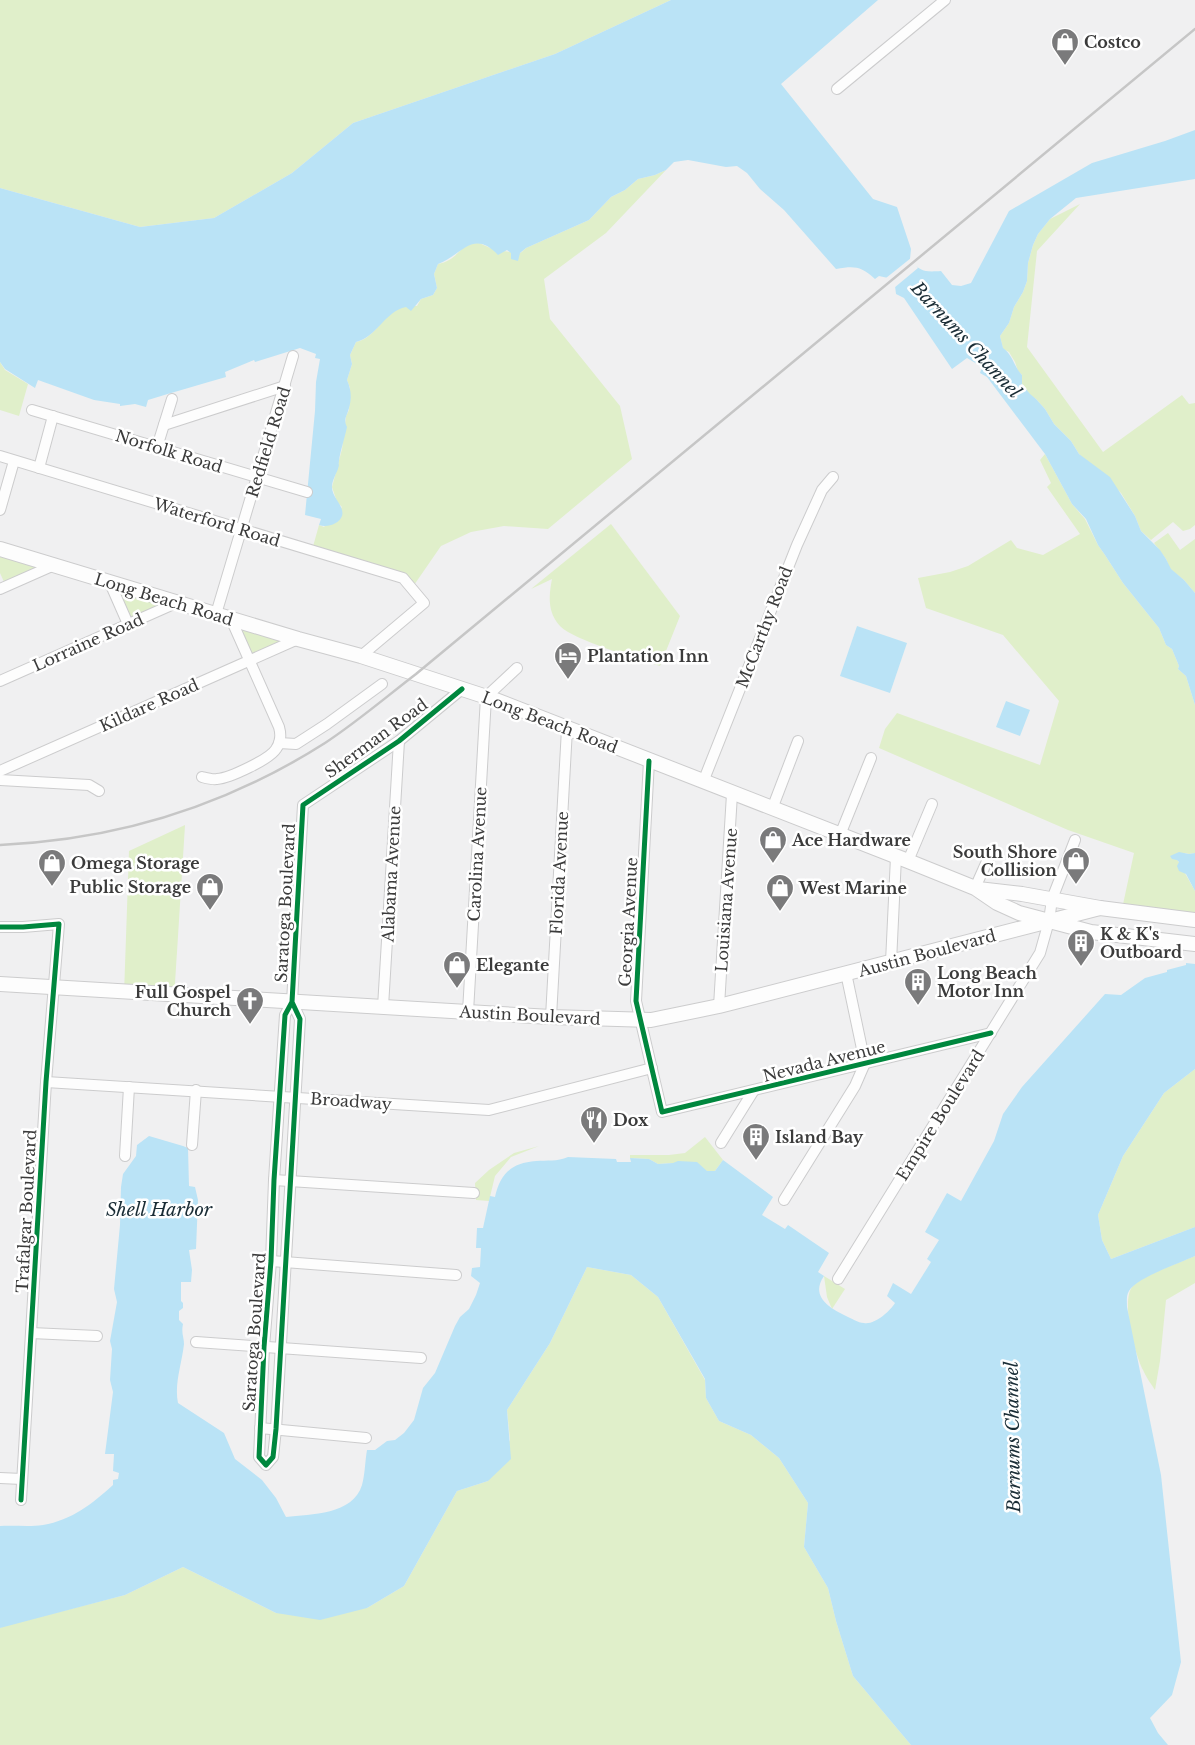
<svg xmlns="http://www.w3.org/2000/svg" width="1195" height="1745" font-family="'Libre Baskerville',serif">
	<rect width="100%" height="100%" fill="#f0f0f1"/>
	<g fill="#e0efca">
		<path d="M0 0H671L555 54 353 123 292 173 214 218 140 227 0 188Z"/>
		<path d="M666 170 606 233 544 279 550 319 620 406 632 459 548 529 504 526 471 532 441 546 412 588 403 577 312 550 319 525 324 527 342 507 337 502 332 487 342 449 346 416 349 410 350 388 347 380 352 364 350 355 356 342C376 338 382 314 401 308 405 306 412 306 417 306L421 299 433 295 437 288 434 274 438 264C442 263 446 262 449 260 460 254 463 242 479 243 482 244 486 246 490 248 493 249 517 254 520 253 521 253 526 248 526 248L589 220 611 197 625 190 638 179 655 175Z"/>
		<path d="M1080 204 1037 251 1027 347 1103 452 1182 395 1189 404 1195 403V525L1190 529 1183 531 1173 522 1151 540 1141 531 1135 516 1121 493 1079 454 1071 441 1054 424 1045 409 1036 399 1030 395 1022 384V375L1018 371 1015 362 1009 352 1003 349 1000 336 1009 323 1014 307 1023 292 1027 281 1028 263 1033 245 1038 234 1050 219Z"/>
		<path d="M0 362 5 370 28 384 19 416 0 410Z"/>
		<path d="M1045 454 1072 504 1085 519 1098 545 1105 555 1123 583 1159 628 1166 645 1172 649 1179 666 1178 669 1186 676 1195 705V853L1189 854 1185 853 1172 859H1177L1195 891V918L1122 909 1134 853 1068 830 879 748 885 729 897 713 1040 765 1059 701 1003 635 926 608 918 578 950 572 968 566 1011 540 1017 548 1043 555 1080 534 1047 487 1051 483 1040 460Z"/>
		<path d="M611 524 680 616 660 666C639 659 573 640 560 626 547 612 549 595 552 579L531 589Z"/>
		<path d="M1168 533 1180 550 1195 539V593L1184 580 1170 569 1166 559 1154 543Z"/>
		<path d="M0 553 44 566 5 584 0 573Z"/>
		<path d="M114 587 170 603 128 621Z"/>
		<path d="M235 622 293 639 251 658Z"/>
		<path d="M185 825 174 999 124 994 129 851Z"/>
		<path d="M1195 1069V1227L1111 1259 1102 1240 1098 1215 1123 1156 1164 1093Z"/>
		<path d="M705 1137 723 1160 715 1171H707L673 1163 658 1164 649 1159 630 1158V1155H669L685 1153Z"/>
		<path d="M539 1146 511 1157 495 1176 489 1201 476 1200 475 1183 489 1170 514 1153Z"/>
		<path d="M1195 1256V1283L1166 1300 1160 1361 1155 1390C1151 1384 1146 1377 1143 1370 1135 1355 1120 1299 1133 1286 1145 1274 1179 1263 1195 1256Z"/>
		<path d="M587 1267 631 1275 658 1297 705 1380 706 1398 719 1421 751 1435 779 1458 808 1503 804 1547 828 1588 836 1621 853 1676 911 1745H0V1628L4 1626 125 1595 183 1567 276 1613 367 1608 404 1586 457 1491 488 1481 510 1440 507 1410 550 1343Z"/>
		<path d="M824 1276 845 1289 832 1309 827 1297Z"/>
	</g>
	<g fill="#bae3f6">
		<path d="M671 0H878L781 84 873 199 897 207 911 249 910 259C920 272 925 272 941 271L952 285 961 286 971 283 1009 211 1092 163 1165 141 1195 130V179L1076 198 1050 219 1038 234 1033 245 1028 263 1027 281 1023 292 1014 307 1009 323 1000 336 1003 348C1013 355 1014 367 1022 375V384L1030 394 1036 399 1045 409 1054 424 1071 441 1079 454 1110 477 1135 516 1141 531 1160 550 1166 559 1171 569 1184 580 1195 593V705L1186 676 1178 669 1179 666 1172 649 1166 645 1159 628 1123 583 1105 555 1098 545 1086 519 1072 504 1045 454 987 377 980 373 982 367 967 358 952 369 904 298 896 294 895 286 888 278 879 276 875 279C860 266 855 266 836 269L784 210 760 189 747 173 737 166 726 167 688 160 674 162 666 170 655 175 638 179 625 190 611 197 589 220 526 248 520 253 518 261 511 259V253L507 250 498 255C473 228 461 256 438 264L434 274 437 288 433 295 421 299 411 311 406 307C385 311 377 337 356 342L350 355 352 364 347 380C351 389 352 398 349 408 347 416 343 419 347 427 345 437 340 452 339 461 338 468 340 462 338 469 336 474 332 481 332 487 332 498 345 506 342 516 339 524 327 528 319 525L321 519 305 515 315 411 316 382 320 359 315 358 316 354 300 348 255 362 254 360 225 372 226 377C201 384 174 392 148 400L146 407 135 404 120 406V404L94 400 38 380 35 388 5 369 0 362V188L140 227 214 218 292 173 353 123 555 54Z"/>
		<path d="M857 626 907 643 890 693 840 676Z"/>
		<path d="M1006 701 1030 710 1020 736 996 727Z"/>
		<path d="M1179 852 1189 854 1195 853V891L1186 874 1179 871 1177 866 1179 862 1177 860 1172 859 1170 856Z"/>
		<path d="M1186 963 1195 964V1069L1164 1093 1123 1156 1098 1215 1102 1240 1111 1259 1195 1227V1256C1180 1263 1136 1278 1129 1291 1126 1296 1127 1301 1127 1307L1161 1475 1181 1662 1172 1695 1150 1718 1158 1733 1168 1745H911L853 1676 836 1621 828 1588 804 1547 808 1503 779 1458 751 1435 719 1421 706 1398 705 1379 658 1297 631 1275 587 1267 550 1343 507 1410 511 1459 488 1481 457 1491 404 1586 367 1608 320 1620 276 1613 183 1567 125 1595 0 1628V1526C14 1525 29 1527 43 1525 72 1520 92 1504 113 1485V1480L118 1479 119 1473 113 1471 114 1454H105L113 1392 110 1380 112 1349 110 1341 117 1302 114 1289 120 1225 121 1187 123 1174 136 1156 137 1145 149 1136 183 1146 188 1148 189 1186 195 1187 198 1200 196 1249 189 1250 192 1270 191 1282H181V1301L183 1303V1308L179 1311V1320L183 1324C181 1333 184 1337 184 1344 182 1363 174 1384 178 1403L224 1433 235 1459 262 1480 276 1498 286 1517C311 1514 353 1515 362 1485 365 1475 365 1461 367 1450H375L387 1441 395 1440 404 1433 414 1420 423 1388 435 1373 455 1326 460 1317 469 1309 476 1295 480 1283 471 1276 472 1268 480 1267 481 1248H476L477 1228H483L490 1196 495 1197C500 1174 511 1163 536 1161 547 1160 557 1162 568 1157L616 1159 617 1162H631L630 1158 649 1159 658 1164 673 1163 678 1161 697 1162 707 1171H715L723 1160 773 1197 762 1215 785 1229 788 1225 829 1253 818 1272 824 1276C810 1296 829 1308 846 1316 851 1318 858 1323 864 1323 875 1325 890 1311 895 1303L887 1296 893 1283 911 1294 931 1262 927 1259 939 1240 925 1232 947 1193 961 1201 994 1141 1003 1114 1022 1087 1105 994 1121 995 1145 978 1167 972V970L1186 965Z"/>
	</g>
	<path fill="#f0f0f1" d="M911 258 918 268 894 288 886 278Z"/>
	<g fill="none" stroke-linecap="round" stroke-linejoin="round">
		<defs>
			<g id="minor">
				<path d="M837 89 945 0"/>
				<path d="M32 410 307 492"/>
				<path d="M164 425 285 386"/>
				<path d="M157 447 172 399"/>
				<path d="M0 456 403 578 424 603 361 656"/>
				<path d="M39 468 53 416"/>
				<path d="M0 510 14 461"/>
				<path d="M110 583 128 624"/>
				<path d="M0 589 52 566"/>
				<path d="M216 614 293 356"/>
				<path d="M0 681 176 603"/>
				<path d="M279 743 296 744 327 724 382 684"/>
				<path d="M649 761 636 1001 662 1112 991 1033"/>
				<path d="M0 771 298 639"/>
				<path d="M202 777C206 778 213 780 217 779 230 778 270 759 276 749 281 742 281 734 279 727L231 619"/>
				<path d="M0 780 89 785 99 791"/>
				<path d="M703 782 797 545 822 490 833 477"/>
				<path d="M772 809 798 741"/>
				<path d="M840 835 871 758"/>
				<path d="M908 861 932 804"/>
				<path d="M975 888 992 850"/>
				<path d="M0 927H23L59 924 46 1082 21 1500"/>
				<path d="M891 962 896 857"/>
				<path d="M292 1002 300 1019 276 1429 273 1457 266 1465 259 1457 264 1347 271 1261 274 1180 285 1015 292 1002 303 805 399 741 462 689"/>
				<path d="M719 1006 732 794"/>
				<path d="M383 1007 399 741"/>
				<path d="M468 1012 486 697 517 668"/>
				<path d="M551 1017 567 729"/>
				<path d="M46 1082 489 1110 652 1068"/>
				<path d="M721 1143 754 1090"/>
				<path d="M192 1145 196 1090"/>
				<path d="M125 1156 129 1087"/>
				<path d="M274 1180 474 1193"/>
				<path d="M784 1200 855 1086 865 1063 846 973"/>
				<path d="M271 1261 456 1275"/>
				<path d="M838 1279 1040 953 1049 921 1052 899 1075 840"/>
				<path d="M31 1333 97 1336"/>
				<path d="M196 1342 421 1358"/>
				<path d="M260 1428 366 1438"/>
				<path d="M0 1478 22 1479"/>
			</g>
			<g id="major">
				<path d="M0 549 298 639 361 656 493 699 908 861 975 888 997 903 1019 913 1091 932 1195 944"/>
				<path d="M978 889 1022 894 1100 908 1195 920"/>
				<path d="M0 984 551 1017 651 1020 719 1006 1100 908"/>
			</g>
		</defs>
		<use href="#minor" stroke="#cccccd" stroke-width="12"/>
		<use href="#major" stroke="#cccccd" stroke-width="16"/>
		<use href="#minor" stroke="#fdfdfd" stroke-width="10"/>
		<use href="#major" stroke="#fdfdfd" stroke-width="14"/>
		<path stroke="#c6c6c6" stroke-width="2.5" d="M0 845C117 840 226 806 325 743 357 722 386 697 416 674L1195 29"/>
		<defs>
			<g id="cycleway">
				<path d="M649 761 636 1001 662 1112 991 1033"/>
				<path d="M0 927H23L59 924 46 1082 21 1500"/>
				<path d="M292 1002 300 1019 276 1429 273 1457 266 1465 259 1457 264 1347 271 1261 274 1180 285 1015 292 1002 303 805 399 741 462 689"/>
			</g>
		</defs>
		<use href="#cycleway" stroke="#fff" stroke-width="8"/>
		<use href="#cycleway" stroke="#00873e" stroke-width="5"/>
	</g>
	<defs>
		<symbol id="shop-pin" viewBox="-11 -11 22 30"><path d="M0 17L-7.5 6A9.5 9.5 0 1 1 7.5 6Z" fill="#7a7a7b" stroke="#fff"/><path d="M-5-2.5h2.3a2.7 3.5 0 0 1 5.4 0H5L5.5 6h-11ZM-1.5-2.5h3a1.5 2.3 0 0 0-3 0Z" fill="#fff"/></symbol>
		<symbol id="hotel-pin" viewBox="-11 -11 22 30"><path d="M0 17L-7.5 6A9.5 9.5 0 1 1 7.5 6Z" fill="#7a7a7b" stroke="#fff"/><path d="M-6-4.5h1.5V1H6V5H4.5V3h-9V5H-6ZM-4 0a1.8 1.8 0 1 1 3.6 0ZM.5 0V-2.5h3Q6-2.5 6 0Z" fill="#fff"/></symbol>
		<symbol id="building-pin" viewBox="-11 -11 22 30"><path d="M0 17L-7.5 6A9.5 9.5 0 1 1 7.5 6Z" fill="#7a7a7b" stroke="#fff"/><path d="M-4-6H4V6H1V3H-1V6H-4ZM-2.5-4.3h1.7v1.8h-1.7ZM.8-4.3h1.7v1.8H.8ZM-2.5-1h1.7V.8h-1.7ZM.8-1h1.7V.8H.8Z" fill="#fff"/></symbol>
		<symbol id="church-pin" viewBox="-11 -11 22 30"><path d="M0 17L-7.5 6A9.5 9.5 0 1 1 7.5 6Z" fill="#7a7a7b" stroke="#fff"/><path d="M-1.2-6h2.4v3.5h3.3v2.4h-3.3V6h-2.4V-.1h-3.3v-2.4h3.3Z" fill="#fff"/></symbol>
		<symbol id="restaurant-pin" viewBox="-11 -11 22 30"><path d="M0 17L-7.5 6A9.5 9.5 0 1 1 7.5 6Z" fill="#7a7a7b" stroke="#fff"/><path d="M-5-6h1v4h1v-4h1v4h1v-4h1v5L-1.5 .5V6h-2V.5L-5-1ZM5-6V6H3V1.5H1.5Q1.5-4 5-6Z" fill="#fff"/></symbol>
	</defs>
	<g fill-rule="evenodd">
		<use href="#shop-pin" x="1049" y="26" width="32" height="43"/>
		<use href="#hotel-pin" x="552" y="640" width="32" height="43"/>
		<use href="#shop-pin" x="757" y="824" width="32" height="43"/>
		<use href="#shop-pin" x="1060" y="845" width="32" height="43"/>
		<use href="#shop-pin" x="36" y="847" width="32" height="43"/>
		<use href="#shop-pin" x="194" y="871" width="32" height="43"/>
		<use href="#shop-pin" x="764" y="872" width="32" height="43"/>
		<use href="#building-pin" x="1065" y="927" width="32" height="43"/>
		<use href="#shop-pin" x="441" y="949" width="32" height="43"/>
		<use href="#building-pin" x="902" y="966" width="32" height="43"/>
		<use href="#church-pin" x="234" y="985" width="32" height="43"/>
		<use href="#restaurant-pin" x="578" y="1104" width="32" height="43"/>
		<use href="#building-pin" x="740" y="1121" width="32" height="43"/>
	</g>
	<g text-anchor="middle" dominant-baseline="central" stroke-width="5" stroke-linejoin="round" paint-order="stroke">
		<g font-size="16" font-weight="bold" fill="#3b3b3b" stroke="#fff" text-anchor="start">
			<text x="1084" y="42">Costco</text>
			<text x="587" y="656">Plantation Inn</text>
			<text x="792" y="840">Ace Hardware</text>
			<text x="1057" y="852" text-anchor="end">South Shore<tspan x="1057" dy="18">Collision</tspan></text>
			<text x="71" y="863">Omega Storage</text>
			<text x="191" y="887" text-anchor="end">Public Storage</text>
			<text x="799" y="888">West Marine</text>
			<text x="1100" y="934">K &amp; K's<tspan x="1100" dy="18">Outboard</tspan></text>
			<text x="476" y="965">Elegante</text>
			<text x="937" y="973">Long Beach<tspan x="937" dy="18">Motor Inn</tspan></text>
			<text x="231" y="992" text-anchor="end">Full Gospel<tspan x="231" dy="18">Church</tspan></text>
			<text x="613" y="1120">Dox</text>
			<text x="775" y="1137">Island Bay</text>
		</g>
		<g font-size="16" fill="#3b3b3b" stroke="#fff">
			<text transform="translate(268 442) rotate(-73)">Redfield Road</text>
			<text transform="translate(169 451) rotate(17)">Norfolk Road</text>
			<text transform="translate(217 522) rotate(17)">Waterford Road</text>
			<text transform="translate(164 599) rotate(17)">Long Beach Road</text>
			<text transform="translate(764 627) rotate(-69)">McCarthy Road</text>
			<text transform="translate(88 642) rotate(-24)">Lorraine Road</text>
			<text transform="translate(149 705) rotate(-24)">Kildare Road</text>
			<text transform="translate(550 722) rotate(21)">Long Beach Road</text>
			<text transform="translate(376 738) rotate(-36)">Sherman Road</text>
			<text transform="translate(477 854) rotate(-87)">Carolina Avenue</text>
			<text transform="translate(559 873) rotate(-87)">Florida Avenue</text>
			<text transform="translate(391 874) rotate(-87)">Alabama Avenue</text>
			<text transform="translate(726 900) rotate(-86)">Louisiana Avenue</text>
			<text transform="translate(285 903) rotate(-87)">Saratoga Boulevard</text>
			<text transform="translate(628 922) rotate(-87)">Georgia Avenue</text>
			<text transform="translate(927 953) rotate(-15)">Austin Boulevard</text>
			<text transform="translate(530 1015) rotate(3)">Austin Boulevard</text>
			<text transform="translate(824 1061) rotate(-14)">Nevada Avenue</text>
			<text transform="translate(351 1101) rotate(4)">Broadway</text>
			<text transform="translate(940 1115) rotate(-58)">Empire Boulevard</text>
			<text transform="translate(26 1211) rotate(-87)">Trafalgar Boulevard</text>
			<text transform="translate(254 1332) rotate(-86)">Saratoga Boulevard</text>
		</g>
		<g font-size="18" font-style="italic" fill="#1a2d36" stroke="#fff">
			<text transform="translate(966 340) rotate(47)">Barnums Channel</text>
			<text x="159" y="1210">Shell Harbor</text>
			<text transform="translate(1013 1437) rotate(-91)">Barnums Channel</text>
		</g>
	</g>
</svg>
